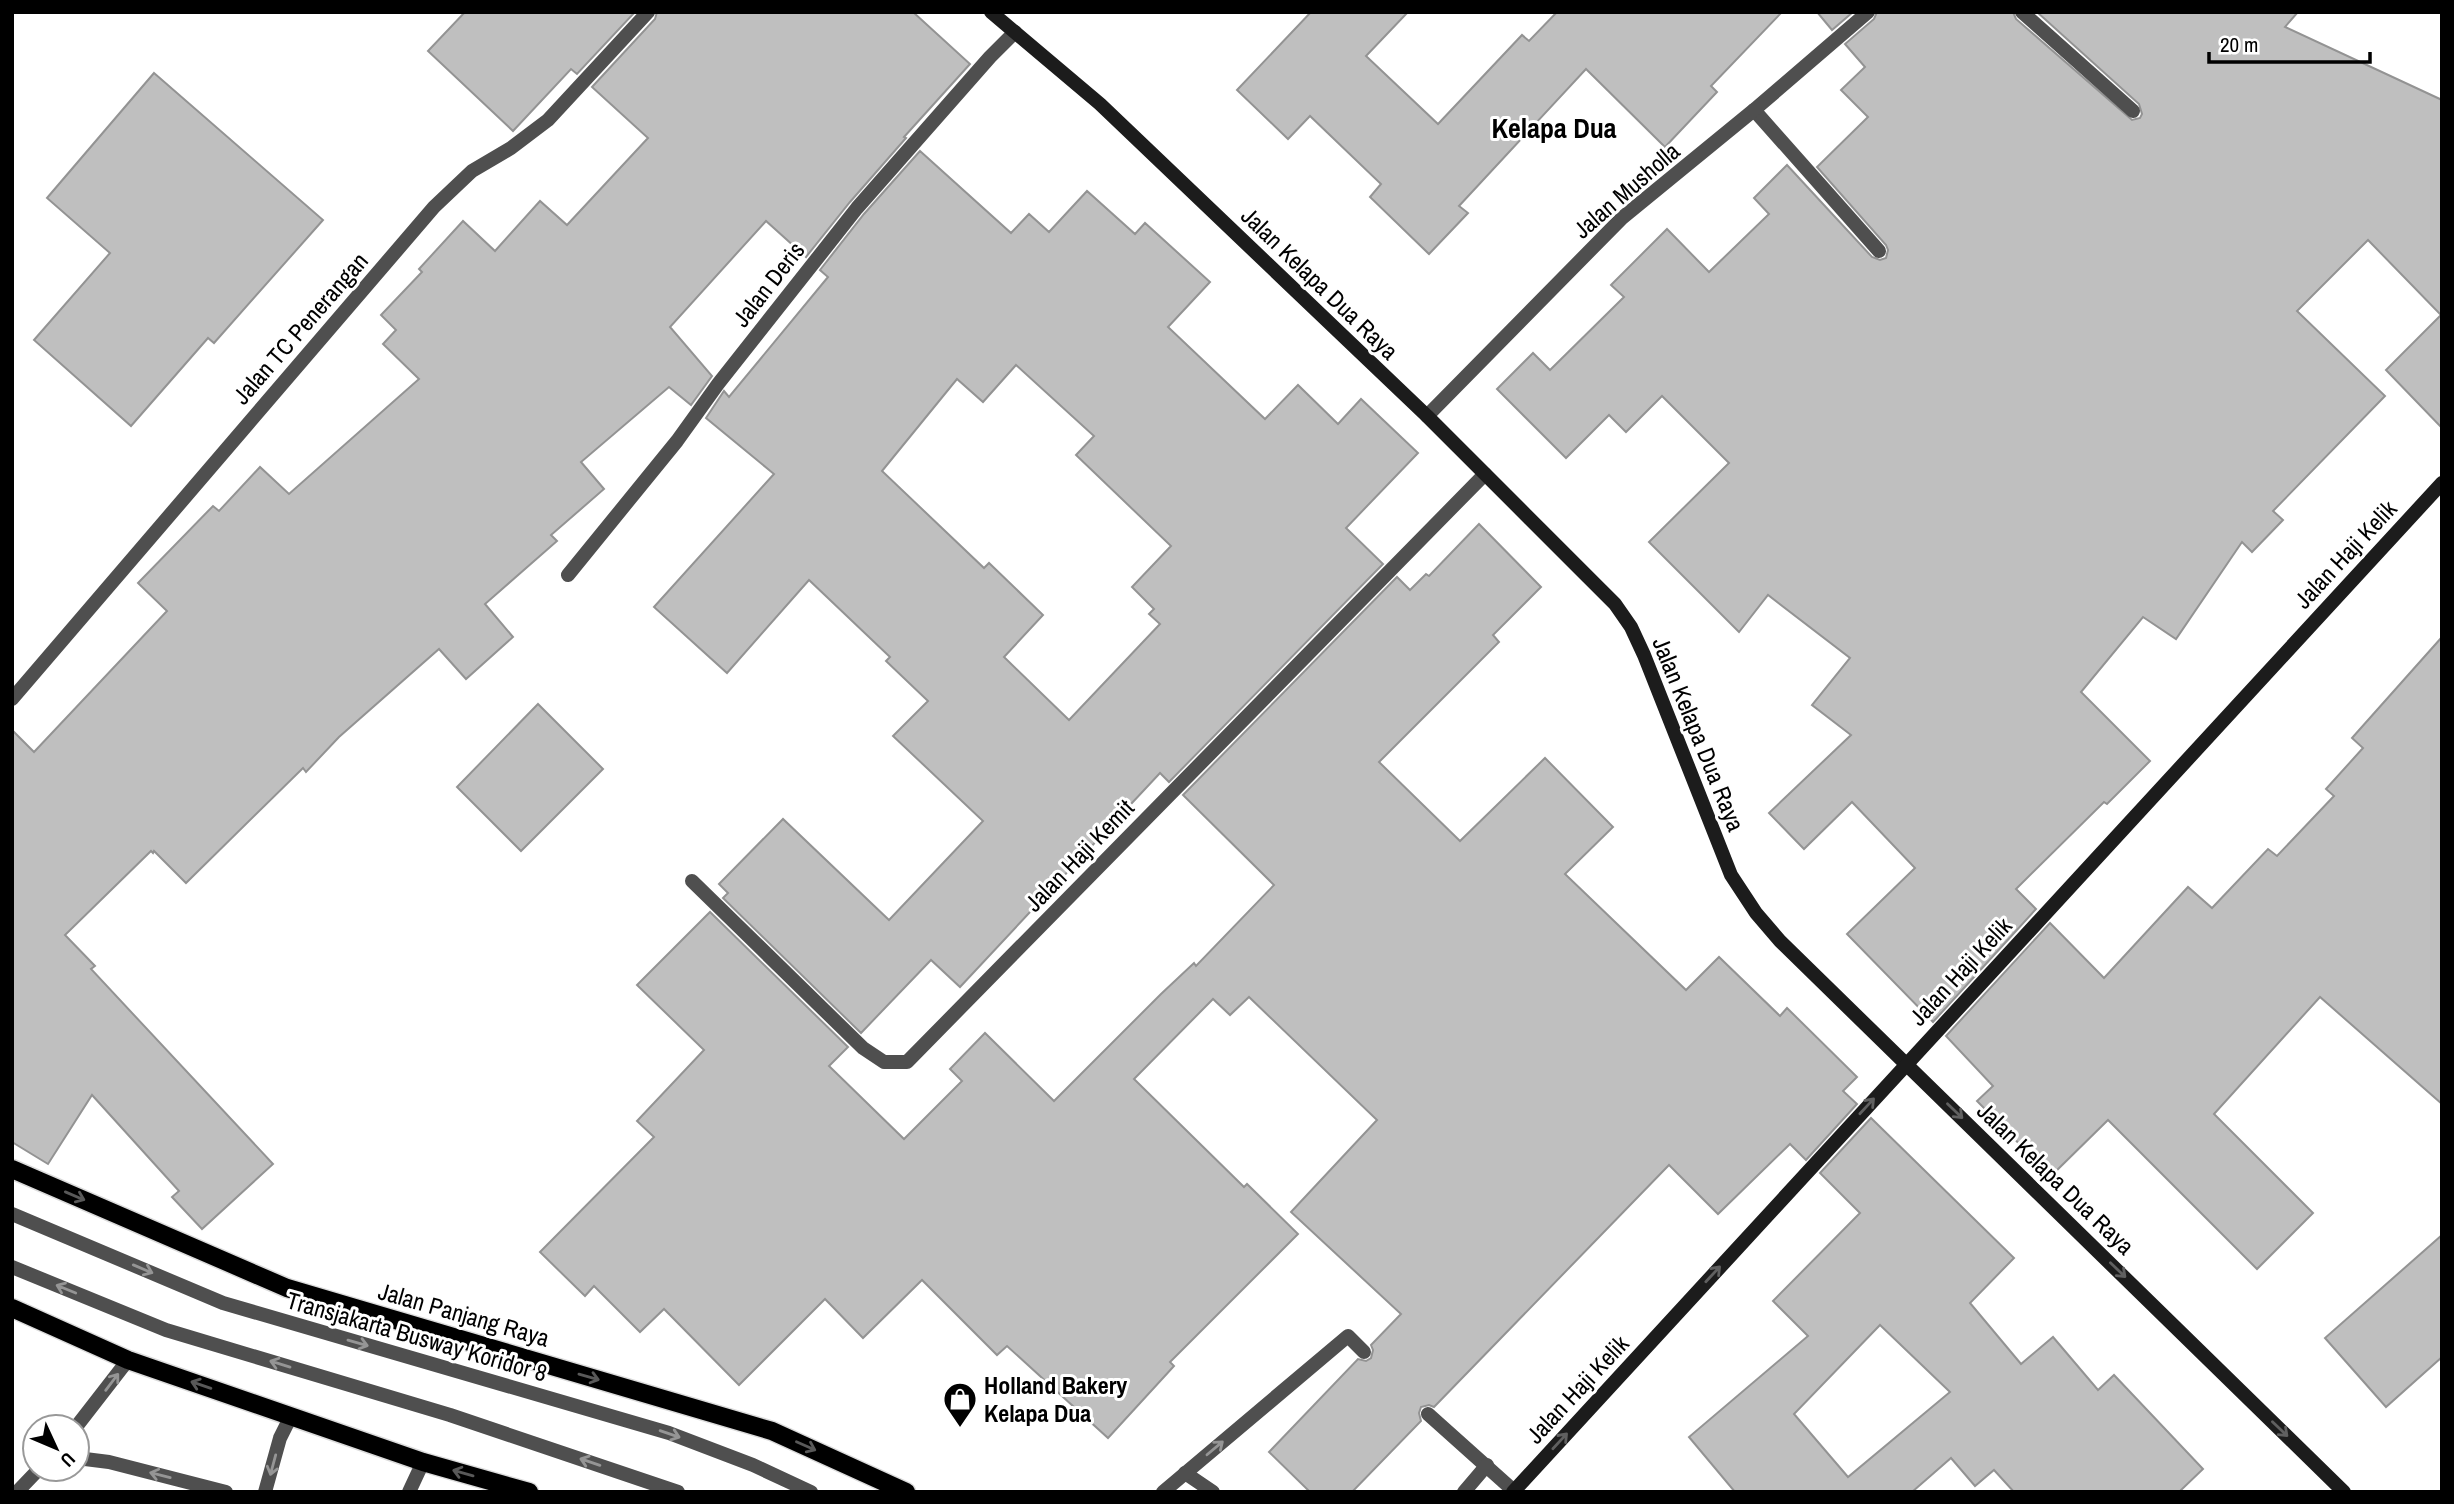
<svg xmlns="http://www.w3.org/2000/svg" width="2454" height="1504" font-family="'Archivo Narrow',sans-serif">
	<rect width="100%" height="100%" fill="#fff"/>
	<g fill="#bfbfbf" stroke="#939393" stroke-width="2" fill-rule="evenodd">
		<path d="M465 12H635L577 74 571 69 513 131 428 51Z"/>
		<path d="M657 12H913L970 64 904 137 906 138 850 202 806 257 766 221 670 327 712 376 691 405 669 387 581 462 604 489 551 535 557 541 485 604 513 637 466 679 439 649 339 737 306 772 303 768 186 883 154 851 153 853 151 851 65 935 95 966 91 969 273 1164 202 1229 172 1197 179 1191 92 1095 48 1164 12 1142V730L34 752 167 611 138 583 213 506 219 511 260 467 289 494 419 379 383 344 396 330 381 315 422 272 419 269 463 221 495 251 540 201 567 225 648 138 592 87 655 19Z"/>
		<path d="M1311 12H1408L1366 56 1438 124 1522 35 1529 41 1557 12H1782L1711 86 1717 92 1665 147 1586 69 1459 206 1468 213 1429 254 1370 197 1381 184 1310 116 1288 139 1237 90Z"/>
		<path d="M1817 12H1853L1832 30Z"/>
		<path d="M1877 12H2013L2016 19 2132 120 2140 118 2142 114 2139 104 2037 12H2298L2285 27 2442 100V428L2386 370 2441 315 2368 240 2297 311 2385 396 2273 511 2283 520 2252 552 2242 542 2176 639 2143 617 2081 692 2150 761 2107 804 2104 802 2016 889 2036 909 1933 1022 1847 934 1915 868 1852 802 1804 849 1769 813 1851 735 1812 705 1850 658 1768 595 1739 632 1649 542 1729 463 1662 396 1626 432 1609 415 1566 458 1497 389 1533 353 1550 370 1624 297 1611 285 1667 229 1709 272 1769 214 1754 198 1787 165 1872 257 1880 260 1886 258 1888 250 1886 245 1817 167 1868 117 1841 90 1865 67 1845 44 1874 19Z"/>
		<path d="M154 73 323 220 214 343 208 338 131 426 34 340 110 253 47 198Z"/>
		<path d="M920 151 1011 233 1029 214 1049 232 1087 191 1135 234 1145 223 1210 282 1168 327 1265 419 1298 385 1338 424 1361 399 1418 453 1346 528 1383 564 1169 782 1160 773 960 987 931 960 861 1033 723 898 728 893 719 884 783 819 889 920 983 821 893 736 928 701 886 661 890 657 809 580 727 673 654 607 774 474 706 418 724 391 729 397 828 277 820 270 864 214ZM1016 365 1094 436 1076 455 1171 546 1132 587 1154 609 1149 614 1160 624 1069 720 1004 657 1043 615 989 563 984 568 882 471 957 379 983 402Z"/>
		<path d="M1479 524 1541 587 1493 635 1499 642 1379 762 1460 841 1545 758 1613 827 1565 874 1686 990 1719 957 1780 1016 1787 1008 1857 1077 1843 1091 1857 1104 1806 1160 1790 1144 1718 1214 1669 1165 1434 1407 1429 1405 1421 1407 1419 1413 1421 1421 1352 1492H1310L1269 1452 1358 1359 1366 1361 1371 1358 1373 1350 1371 1345 1401 1314 1291 1212 1377 1120 1249 997 1230 1015 1213 999 1134 1079 1244 1187 1247 1184 1298 1234 1170 1362 1174 1366 1108 1438 1007 1346 997 1355 922 1280 863 1338 825 1299 739 1385 664 1309 640 1332 594 1286 585 1296 540 1252 654 1137 637 1121 704 1050 637 985 710 912 848 1047 829 1066 904 1139 962 1081 950 1069 985 1033 1054 1101 1161 994 1194 963 1196 966 1274 885 1183 795 1397 577 1410 590 1426 574 1429 576Z"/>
		<path d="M2442 637V1104L2320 997 2214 1114 2313 1213 2257 1269 2108 1120 2051 1176 1977 1101 1993 1086 1946 1036 2050 923 2104 978 2188 887 2212 908 2268 849 2277 856 2334 796 2326 789 2363 748 2352 738Z"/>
		<path d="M538 704 603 769 521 851 457 787Z"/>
		<path d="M1871 1118 2014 1258 1970 1303 2021 1364 2053 1337 2098 1390 2114 1375 2203 1469 2179 1492H2014L1994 1470 1975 1486 1951 1458 1912 1492H1735L1689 1437 1808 1336 1773 1301 1860 1213 1820 1173ZM1880 1325 1950 1392 1848 1477 1794 1414Z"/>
		<path d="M2442 1235V1357L2386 1407 2325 1338Z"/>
	</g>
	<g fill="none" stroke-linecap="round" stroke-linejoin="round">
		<defs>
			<g id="primary">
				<path d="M12 1169 287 1288 772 1431 906 1492"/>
				<path d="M12 1308 128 1360 423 1462 529 1492"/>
			</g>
		</defs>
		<use href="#primary" stroke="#dbdbdb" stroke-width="21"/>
		<g stroke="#4f4f4f" stroke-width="14">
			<path d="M12 1214 223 1303 669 1433 753 1465 811 1492"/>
			<path d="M12 1267 166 1330 450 1415 678 1492"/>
			<path d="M1428 1414 1514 1491"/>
			<path d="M76 1427 128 1360"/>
			<path d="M77 1458 109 1462 226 1492"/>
			<path d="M1185 1473 1213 1492"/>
			<path d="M17 1492 39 1469"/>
			<path d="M265 1492 280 1438 291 1416"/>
			<path d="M409 1492 423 1462"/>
			<path d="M1163 1492 1348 1336 1364 1352"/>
			<path d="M1464 1492 1487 1465"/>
		</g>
		<g stroke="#4f4f4f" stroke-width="14">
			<path d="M2022 12 2133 111"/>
			<path d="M1754 110 1879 251"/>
			<path d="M1427 416 1622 218 1754 110 1868 12"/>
			<path d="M568 575 677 441 718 384 857 208 990 57 1015 32"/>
			<path d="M12 699 434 207 472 171 511 148 548 120 648 12"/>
			<path d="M692 881 863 1048 884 1062H907L1485 474"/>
		</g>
		<g stroke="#1c1c1c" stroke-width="14">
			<path d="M991 12 1100 104 1427 416 1615 604 1631 627 1644 655 1731 875 1756 913 1780 941 2344 1492"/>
			<path d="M1513 1492 2442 483"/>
		</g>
		<use href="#primary" stroke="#000" stroke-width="18"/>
	</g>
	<defs><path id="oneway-shaft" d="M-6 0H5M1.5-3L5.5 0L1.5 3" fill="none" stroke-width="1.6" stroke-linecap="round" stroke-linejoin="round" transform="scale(1.75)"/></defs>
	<g stroke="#606060">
		<use href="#oneway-shaft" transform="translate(1867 1106) rotate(-47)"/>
		<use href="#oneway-shaft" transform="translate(1955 1111) rotate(44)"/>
		<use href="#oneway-shaft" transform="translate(2118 1270) rotate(44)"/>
		<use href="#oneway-shaft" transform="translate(1713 1274) rotate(-47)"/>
		<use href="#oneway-shaft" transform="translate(2280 1429) rotate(44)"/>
		<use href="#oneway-shaft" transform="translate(1560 1441) rotate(-47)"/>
	</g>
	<g stroke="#595959">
		<use href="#oneway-shaft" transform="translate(75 1196) rotate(23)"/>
		<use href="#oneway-shaft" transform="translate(589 1377) rotate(16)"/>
		<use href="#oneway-shaft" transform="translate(201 1385) rotate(-161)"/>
		<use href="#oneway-shaft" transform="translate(806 1446) rotate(24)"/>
		<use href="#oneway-shaft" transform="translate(463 1473) rotate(-164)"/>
	</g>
	<g stroke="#959595">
		<use href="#oneway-shaft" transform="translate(143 1269) rotate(23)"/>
		<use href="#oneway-shaft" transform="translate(66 1289) rotate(-158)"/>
		<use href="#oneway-shaft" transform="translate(358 1343) rotate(16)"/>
		<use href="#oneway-shaft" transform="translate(280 1364) rotate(-163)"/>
		<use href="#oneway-shaft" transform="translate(112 1382) rotate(-53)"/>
		<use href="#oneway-shaft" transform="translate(670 1434) rotate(19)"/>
		<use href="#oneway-shaft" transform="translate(1215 1448) rotate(-40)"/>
		<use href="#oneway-shaft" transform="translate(590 1462) rotate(-161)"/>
		<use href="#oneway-shaft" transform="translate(273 1465) rotate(105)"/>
		<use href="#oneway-shaft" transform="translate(160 1475) rotate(-166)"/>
	</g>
	<defs>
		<symbol id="shop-pin" viewBox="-11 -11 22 30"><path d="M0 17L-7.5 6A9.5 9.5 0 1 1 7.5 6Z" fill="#000" stroke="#fff"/><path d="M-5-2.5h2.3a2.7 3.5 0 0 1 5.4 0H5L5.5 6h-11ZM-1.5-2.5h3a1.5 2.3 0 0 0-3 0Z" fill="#fff"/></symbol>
	</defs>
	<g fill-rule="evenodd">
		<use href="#shop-pin" x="941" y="1380" width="38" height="52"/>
	</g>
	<g text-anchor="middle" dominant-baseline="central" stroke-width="6" stroke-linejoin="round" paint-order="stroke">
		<g font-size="24" fill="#000" stroke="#fff">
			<text transform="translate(1626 190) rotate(-41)">Jalan Musholla</text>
			<text transform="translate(1320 283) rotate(44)">Jalan Kelapa Dua Raya</text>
			<text transform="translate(768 284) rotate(-52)">Jalan Deris</text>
			<text transform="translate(300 328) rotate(-49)">Jalan TC Penerangan</text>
			<text transform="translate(2345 554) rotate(-47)">Jalan Haji Kelik</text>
			<text transform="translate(1699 734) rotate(68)">Jalan Kelapa Dua Raya</text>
			<text transform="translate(1079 855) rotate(-46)">Jalan Haji Kemit</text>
			<text transform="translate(1960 971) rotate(-47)">Jalan Haji Kelik</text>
			<text transform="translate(2056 1178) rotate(44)">Jalan Kelapa Dua Raya</text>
			<text transform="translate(464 1314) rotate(16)">Jalan Panjang Raya</text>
			<text transform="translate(417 1336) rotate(16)">Transjakarta Busway Koridor 8</text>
			<text transform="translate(1577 1389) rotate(-47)">Jalan Haji Kelik</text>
		</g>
		<g font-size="24" font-weight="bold" fill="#000" stroke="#fff" text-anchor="start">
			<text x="984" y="1385">Holland Bakery<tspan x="984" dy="28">Kelapa Dua</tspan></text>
		</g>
		<g font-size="28" font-weight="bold" fill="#000" stroke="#fff">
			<text x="1554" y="128">Kelapa Dua</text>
		</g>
	</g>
	<rect width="2454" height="1504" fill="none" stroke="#000000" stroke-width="28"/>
	<g transform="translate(56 1448) rotate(134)"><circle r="33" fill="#ffffff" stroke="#999999" stroke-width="2"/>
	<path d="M0-5L12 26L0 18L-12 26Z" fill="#000000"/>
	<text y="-10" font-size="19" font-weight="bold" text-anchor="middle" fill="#000000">U</text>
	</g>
	<path d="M2209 52v10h161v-10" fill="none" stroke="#000000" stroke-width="3.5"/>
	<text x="2220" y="52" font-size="21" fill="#000000" stroke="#ffffff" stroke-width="5" paint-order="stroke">20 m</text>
</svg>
